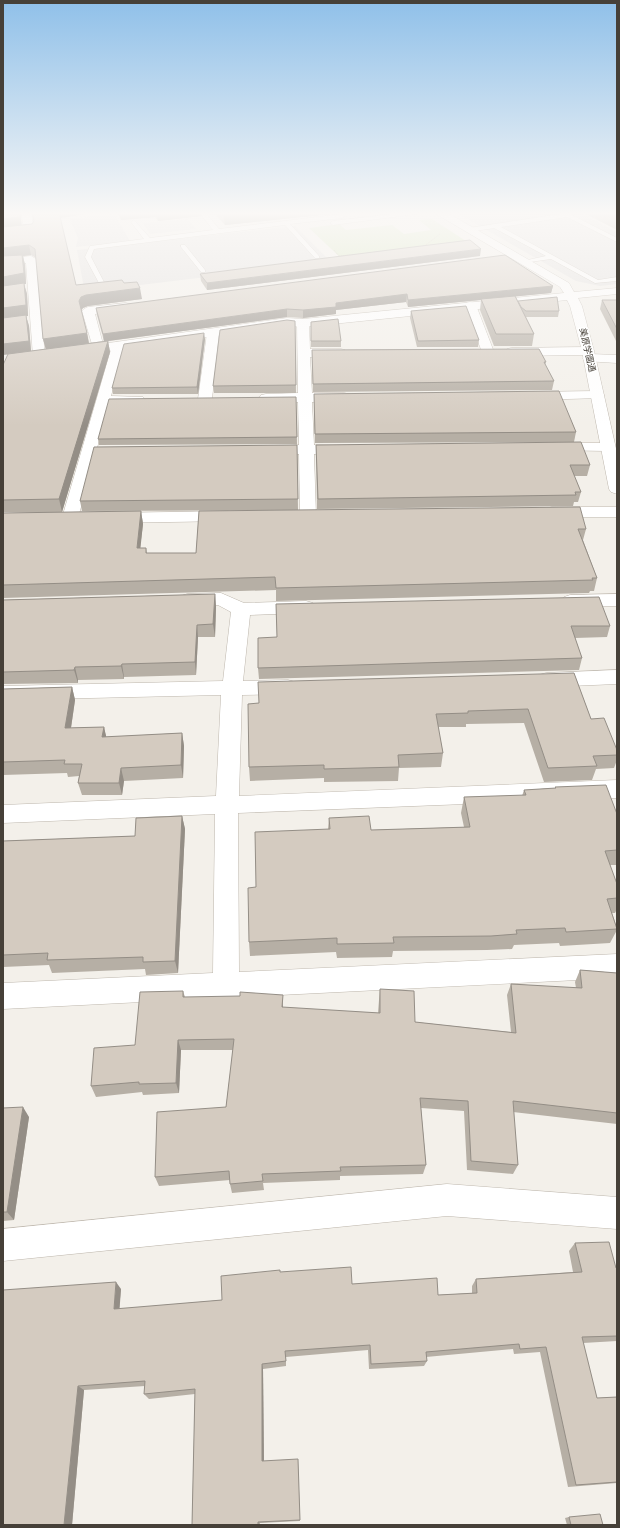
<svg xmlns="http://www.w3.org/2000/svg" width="620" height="1528" font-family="'Varela Round','Noto Sans JP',sans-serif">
	<rect width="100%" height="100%" fill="#f3f0ea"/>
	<path fill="#d1e4b6" d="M432 219 469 243 343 260 309 228 339 224 346 230 392 225 404 234 431 230 419 220Z"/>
	<g fill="#e2e0de">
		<path d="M455 212H539L542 214 578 212 617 232V284L600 286 576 281Z"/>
		<path d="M114 214 130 241 76 247 78 238 70 219Z"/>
		<path d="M188 219 196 229 150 234 143 223Z"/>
		<path d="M295 226 331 262 99 290 84 288 77 250Z"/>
	</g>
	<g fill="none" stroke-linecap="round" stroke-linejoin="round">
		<defs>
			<g id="service">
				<path d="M199 212H205L219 229 342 214 345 216 342 218 290 224 319 256V258H315L285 225 94 249 91 257 105 284 100 285 85 257 90 246 144 239 131 222 134 220 150 238 213 230Z"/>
				<path d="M410 212H431L333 225 330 223 333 221Z"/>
				<path d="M568 213 617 238V242L567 217 501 227 598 280 617 277V281L595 283 551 259 523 263V261L546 256 494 228 469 232 466 230 469 228Z"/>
				<path d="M181 245H185L205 270V272H201L181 247Z"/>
			</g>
			<g id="minor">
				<path d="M21 212H31L34 231 33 233 3 236V230L24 228Z"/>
				<path d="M31 256 36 259 45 356 44 359H34L33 356 26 263 3 265V259Z"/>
				<path d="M470 302 474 303 476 305 494 352 492 355H484L482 352 464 305 466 303Z"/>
				<path d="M126 303 130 304 132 306 130 308 95 314 104 348 102 351H94L82 311 84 309 88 307Z"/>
				<path d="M303 319 307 320 309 323 310 349H341L345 350 347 353 345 356 341 357H310L312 393H344L349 394 351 397 349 400 344 401 312 402 314 445 351 446 353 449 351 452 314 454 316 515 314 518 308 520 302 518 300 515 299 454 263 453 261 450 263 447 299 445 298 402H266L261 401 259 398 261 395 266 394 298 393 297 323 299 320Z"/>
				<path d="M213 329 217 330 219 333 212 399 210 402 205 403 200 402 198 399 207 333 209 330Z"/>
				<path d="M118 342 122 343 124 346 111 396 143 397 145 400 143 403 109 404 97 448 127 449 129 452 127 455 95 456 78 518 76 521 70 523 64 521 62 518 112 346 114 343Z"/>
				<path d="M588 347 592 348 594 351 590 354 617 355V363L584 361 583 358 586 355 511 356 507 355 505 352 507 349 511 348Z"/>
				<path d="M597 391 602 392 604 395 602 398 532 400 527 399 525 396 527 393 532 392Z"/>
				<path d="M552 443H607L612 444 614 447 612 450 607 451 547 450 545 447 547 444Z"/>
				<path d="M552 507H617V517H552L546 515 544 512 546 509Z"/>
				<path d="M228 511 234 513 236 516 234 519 228 521 112 523 106 521 104 518 106 515 112 513Z"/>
				<path d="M221 593 244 603 306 601 313 603 315 607 313 611 306 613 250 615 243 681 288 680 295 682 298 687 295 692 288 694 242 695 239 796 617 780V798L238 813 239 972 617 954V978L3 1009V983L213 973 215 814 3 823V805L216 796 221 695 3 700V686L223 681 231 612 218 605 187 606 181 604 178 600 181 596 187 594Z"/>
				<path d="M617 594V606L570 607 564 605 561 601 564 597 570 595Z"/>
				<path d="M617 670V684L546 687 539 685 536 680 539 675 546 673Z"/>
				<path d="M447 1184 617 1197V1229L447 1216 3 1261V1229Z"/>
			</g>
			<path id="tertiary" d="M433 212H446L569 283 574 292 617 288V294L578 298 582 306 594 351 617 453V494L611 492 609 489 582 351 570 306 567 300 303 327 287 326 80 355 76 354 74 351 76 348 80 347 287 318 303 319 564 293 560 287Z"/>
		</defs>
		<use href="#service" stroke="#beb7ad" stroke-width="1"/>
		<use href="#minor" stroke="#beb7ad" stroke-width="1"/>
		<use href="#tertiary" stroke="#beb7ad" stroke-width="1"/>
		<g stroke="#bfb29f" stroke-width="1" stroke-dasharray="1 1" stroke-linecap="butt">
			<path d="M423 247 440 234"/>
			<path d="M334 250 339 256 350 255"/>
		</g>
		<use href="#service" fill="#fff" fill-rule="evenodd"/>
		<use href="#minor" fill="#fff" fill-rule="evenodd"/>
		<use href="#tertiary" fill="#fff" fill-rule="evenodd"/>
	</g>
	<g fill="#b6afa5" fill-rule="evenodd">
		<path d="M117 212H200L201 216 158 221 155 217 121 220Z"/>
		<path d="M207 212H330V214L225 225 216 215H210Z"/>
		<path d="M582 212H617V230Z"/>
		<path d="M60 218 76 285 124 283 142 299 88 306 83 308 81 310 87 333 89 343 104 341 97 315 96 308 553 286 551 293 515 296 518 301 559 311 558 317H526L534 334 532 346H494L480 310 481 300 408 307 406 302 336 310V314L303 318 287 317 108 341 110 352 62 512H3V365L8 355 22 225 32 224ZM31 255 36 258 43 339 46 349 31 351 29 326 26 316H28L27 294 24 284H26L25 265 23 256Z"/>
		<path d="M480 256 207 290 201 281 200 274Z"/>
		<path d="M602 300H617V343L600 309Z"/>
		<path d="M411 311 479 340 478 347H417L410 318Z"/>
		<path d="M295 321 296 393H214L213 386Z"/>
		<path d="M311 322 341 341V347H311Z"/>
		<path d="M205 339 198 394H113L112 388Z"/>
		<path d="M312 350 546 362 545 365 554 381 552 390 313 392Z"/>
		<path d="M314 394 576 432 574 442 315 443Z"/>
		<path d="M296 397 297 444 99 445 98 439Z"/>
		<path d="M297 445 298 510 82 511 80 501Z"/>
		<path d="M316 445 590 465 587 476H574L581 492 578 502H574L573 506 317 509Z"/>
		<path d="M141 511 143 524 140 548H146L147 553H196L199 511 586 529 583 540 597 578 594 591H590L589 593 276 601V590L3 598V513Z"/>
		<path d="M215 594 216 607 215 637H198L196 675 124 677V679L78 680V683L3 684V600Z"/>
		<path d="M276 604 610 626 607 637 575 638 582 658 579 670 259 679 258 668 277 637Z"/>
		<path d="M574 673 591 719 617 750V760L614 768 596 769 592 780 544 782 524 723 466 724V727H438L443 753 441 767 399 768 398 781 324 782V778L250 781 249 767 259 703Z"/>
		<path d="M72 687 75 700 71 728 104 727 106 737 182 733 184 746 183 778 124 781 122 795H82L78 783 79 776 68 777 67 773 3 775V689Z"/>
		<path d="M555 787 617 814V865H610L617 898V909L615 913H612L617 928V930L610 943 560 946 559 943 514 945 512 949 487 950 393 951 392 957 337 958 336 952 250 956 249 942 256 887 328 829 329 818 371 830 464 827 461 813 464 797 522 796 524 790 555 788Z"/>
		<path d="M182 816 185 829 178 973 146 975 145 969 52 973 49 965 3 967V841L135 836Z"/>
		<path d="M580 970 617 973V1124L513 1112 518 1165 513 1174 467 1170 464 1111 421 1108 426 1165 423 1174 340 1176V1180L263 1183 264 1190 232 1193 230 1184V1180L159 1186 155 1177 226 1107 233 1050H181L179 1093 143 1095 142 1092 96 1097 91 1086 135 1045 183 991 185 997 283 1008 378 1013 379 1000 380 989 415 1022 511 1032 507 995 511 984 576 988 575 982Z"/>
		<path d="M3 1108 29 1117 14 1220 3 1221Z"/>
		<path d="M575 1243 616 1268H617V1341L583 1343 597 1398 617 1397V1483L568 1487 540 1352 514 1354 513 1349 426 1357 427 1361 424 1366 369 1369 368 1350 286 1357V1366L263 1369 264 1461H298L300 1521 260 1523V1525H192L195 1394 149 1399 144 1394 145 1386 84 1390 72 1525H3L121 1289 119 1309 222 1300 280 1272 352 1284 438 1295 472 1293V1286L476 1279 573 1272 569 1251Z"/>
		<path d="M569 1517 603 1525H567L565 1518Z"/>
	</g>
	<g fill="#948e86">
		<path d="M20 212 22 227 3 229V219Z"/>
		<path d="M59 212H98L60 218Z"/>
		<path d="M120 212H155V217L121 220Z"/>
		<path d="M157 212H200L201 216 158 221Z"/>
		<rect x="210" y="212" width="6" height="3"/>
		<path d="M257 212H330V214L225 225 224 216Z"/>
		<path d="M29 245 31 255 23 256 25 265 26 284H24L27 294 28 316H26L29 326 31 352 3 355V248Z"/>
		<path d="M481 249 480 256 207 290V283Z"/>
		<path d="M553 286 551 293 408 307V300Z"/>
		<path d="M140 288 142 299 88 306 83 308 81 311 79 301 81 297 86 295Z"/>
		<path d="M407 294 406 302 336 310V314L303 318V310L336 303Z"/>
		<path d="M287 309V317L108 341 110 352 62 512 59 499 104 342 103 334Z"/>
		<path d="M87 333 89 344 46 350 43 339Z"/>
		<path d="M204 333 205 339 198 394 197 387Z"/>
		<path d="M141 511 143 524 139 561 137 548Z"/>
		<path d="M215 594 216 607 215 637 213 624Z"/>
		<path d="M197 625 198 637 196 675 195 662Z"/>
		<path d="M122 664 124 677V679L121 666Z"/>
		<path d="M75 667 78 680V683L74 670Z"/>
		<path d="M72 687 75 700 69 741 65 728Z"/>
		<path d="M104 727 107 740 102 737Z"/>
		<path d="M182 733 184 746 183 778 181 765Z"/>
		<path d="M121 768 124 781 122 795 119 783Z"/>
		<path d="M182 816 185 829 178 973 175 961Z"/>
		<path d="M283 995V1006L282 1019V1007Z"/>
		<path d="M178 1040 181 1050 179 1093 176 1083Z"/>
		<path d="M23 1107 29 1117 14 1220 7 1212Z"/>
		<path d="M116 1282 121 1289 119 1316 114 1309Z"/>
		<path d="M262 1364 263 1369 264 1464 262 1461Z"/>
		<path d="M78 1386 84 1390 72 1525H64Z"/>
	</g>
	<g fill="#d4cbc0" stroke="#948e86">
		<path d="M3 212H19L20 217 3 219Z"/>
		<path d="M32 212H59L76 285 122 280 124 283 137 282 140 288 86 295 81 297 79 301 87 333 43 339 35 249 29 245 3 248V227L32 224 34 221Z"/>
		<path d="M221 212H257L224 216Z"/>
		<path d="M470 240 481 249 207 283 200 274 405 248Z"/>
		<path d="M22 255 24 273 3 277V256Z"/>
		<path d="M505 255 553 286 408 300 407 294 336 303V307L303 310 287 309 103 334 96 308Z"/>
		<path d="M24 283 26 305 3 308V286Z"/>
		<path d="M515 296 534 334H496L481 299Z"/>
		<path d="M557 297 559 311H526L521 307 518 301Z"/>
		<path d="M602 300H617V329Z"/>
		<path d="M466 306 479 340 418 341 411 311Z"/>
		<path d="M26 315 29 341 3 344V318Z"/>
		<path d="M338 319 341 341H311V322Z"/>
		<path d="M287 320 295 321 296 385 213 386 220 330Z"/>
		<path d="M204 333 197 387 112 388 124 344Z"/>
		<path d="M108 341 59 499 3 500V365L8 354Z"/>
		<path d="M539 349 546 362H544L554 381 313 384 312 350Z"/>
		<path d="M559 391 576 432 315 434 314 394Z"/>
		<path d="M296 397 297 437 98 439 109 399Z"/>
		<path d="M581 442 590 465H570L581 492H575L576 495 318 499 316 445Z"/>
		<path d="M297 445 298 499 80 501 94 447Z"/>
		<path d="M580 507 586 529H578L597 578H592L593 580 276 588 275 577 3 585V513L141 511 137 548H146V553H196L199 511Z"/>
		<path d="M215 594 213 624 197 625 195 662 122 664 121 666 75 667 74 670 3 672V600Z"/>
		<path d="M599 597 610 626H571L582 658 258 668V638L277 637 276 604Z"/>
		<path d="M574 673 591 719 604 718 617 750V755L593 756 597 766 548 768 528 709 468 711V713L436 714 443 753 398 755 399 767 324 769V765L249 767 248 704 259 703 258 682Z"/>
		<path d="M72 687 65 728 104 727 102 737 182 733 181 765 121 768 119 783H78L82 764H64L65 760 3 762V689Z"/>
		<path d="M606 785 617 814V850L605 851 617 884V898L607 899 617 929 566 932 565 928 516 930 517 934 491 936 393 937 394 943 337 944V938L249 942 248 888 256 887 255 832 330 829 329 818 369 816 371 830 470 827 464 797 526 795 524 790 556 788 555 787Z"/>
		<path d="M182 816 175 961 143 962V957L47 960 48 953 3 955V841L135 836 136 818Z"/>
		<path d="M580 970 617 973V1113L513 1101 518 1165 471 1161 468 1101 420 1098 426 1165 340 1167 341 1171 262 1174 263 1181 230 1184 229 1171 155 1177 157 1112 226 1107 234 1039 178 1040 176 1083 139 1084V1082L91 1086 94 1048 135 1045 140 992 183 991V997L240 996V992L283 995 282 1007 380 1013V989L414 991 415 1022 516 1033 511 984 582 988Z"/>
		<path d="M23 1107 7 1212H3V1108Z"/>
		<path d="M609 1242 616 1268H617V1336L582 1337 597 1398 617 1397V1482L576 1485 546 1347 520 1349 519 1344 426 1352 427 1361 371 1364 370 1345 285 1351 286 1361 262 1364V1461L298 1459 300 1520 258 1522V1525H192L195 1389 144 1394 145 1381 78 1386 64 1525H3V1290L116 1282 114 1309 222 1300 221 1276 280 1270V1272L351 1267 352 1284 437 1278 438 1295 477 1293 476 1279 582 1272 575 1243Z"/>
		<path d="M600 1514 603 1525H571L569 1517Z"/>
	</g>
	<linearGradient id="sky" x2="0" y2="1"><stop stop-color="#8fc0e9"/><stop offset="0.5" stop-color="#faf8f6"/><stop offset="1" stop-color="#faf8f6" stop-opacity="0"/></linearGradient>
	<rect width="620" height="426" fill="url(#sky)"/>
	<g text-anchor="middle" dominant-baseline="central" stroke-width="3" stroke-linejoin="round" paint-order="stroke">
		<g font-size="9" fill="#464038" stroke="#fff">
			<text transform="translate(587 350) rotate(77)">美原学園通</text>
		</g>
	</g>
	<rect width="620" height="1528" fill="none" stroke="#464038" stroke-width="8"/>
</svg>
